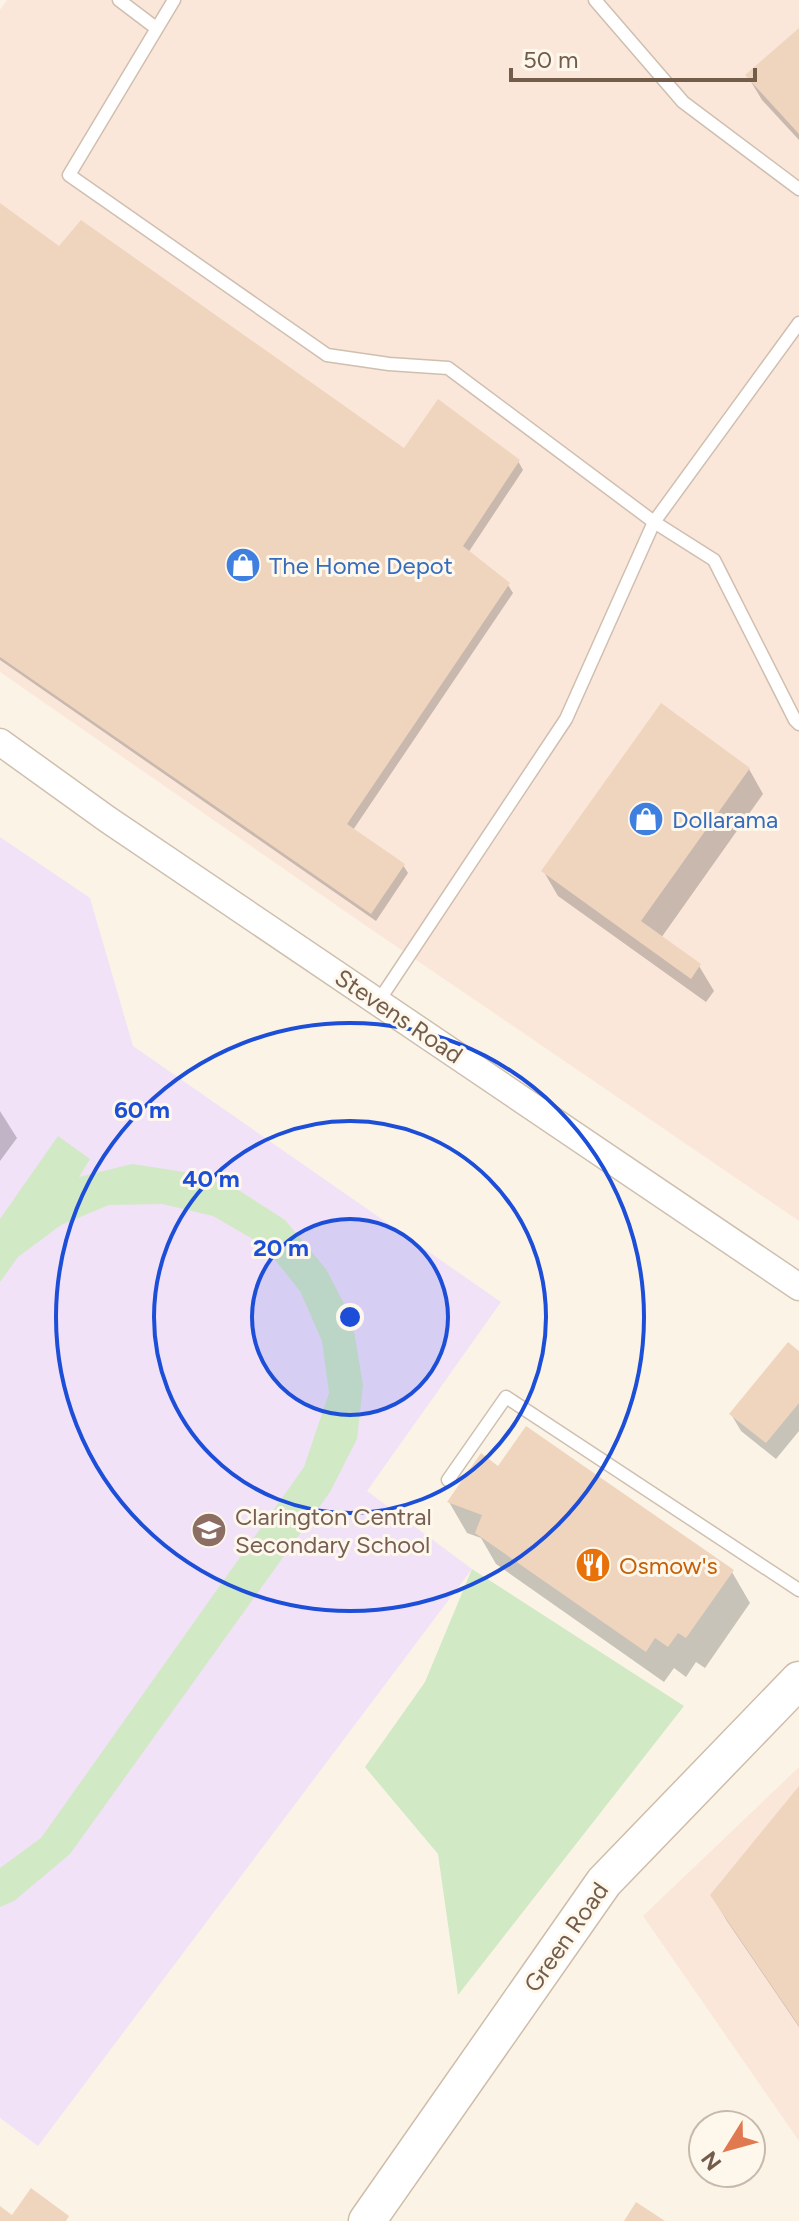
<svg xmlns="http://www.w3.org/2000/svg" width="799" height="2221" font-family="Figtree,sans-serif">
	<rect width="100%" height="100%" fill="#fbf4e6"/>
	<g fill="#fbe6da">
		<path d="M7 0H799V1221L359 921 0 672V10Z"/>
		<path d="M799 1767V2141L643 1916Z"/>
	</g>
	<path fill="#f1e2f8" d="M0 837 90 898 133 1046 501 1302 367 1491 472 1569 38 2146 0 2118Z"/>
	<g fill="#d1e9c5">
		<path d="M58 1136 90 1159 79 1177 132 1164 191 1173 240 1191 285 1220 326 1269 352 1319 363 1385 357 1439 330 1492 70 1854 14 1901 0 1907V1868L41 1838 304 1467 329 1393 322 1341 300 1291 263 1245 213 1216 162 1204 109 1205 61 1225 18 1257 0 1282V1219Z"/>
		<path d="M472 1569 684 1706 458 1995 438 1854 365 1767 425 1682Z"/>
	</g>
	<g fill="#0003">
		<path d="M799 31V140L762 100 747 75Z"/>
		<path d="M0 205 59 249 405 450 518 461 523 470 468 553 508 585 513 593 353 830 403 865 408 873 376 921 0 660Z"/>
		<path d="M749 769 763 794 661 938 699 966 714 991 706 1002 558 896 544 872Z"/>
		<path d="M0 1111 17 1138 0 1161Z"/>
		<path d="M799 1354V1431L776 1459 741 1431 731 1414Z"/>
		<path d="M499 1468 732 1572 750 1603 705 1668 696 1662 686 1677 674 1668 664 1682 496 1564 481 1538 467 1533 449 1502Z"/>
		<path d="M799 1789V2027L727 1921 712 1896Z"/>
	</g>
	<g fill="#f0d5be">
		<path d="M799 28V134L745 75Z"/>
		<path d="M0 203 59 246 81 220 404 448 438 399 520 460 463 546 510 583 347 824 405 864 371 914 0 657Z"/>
		<path d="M661 703 750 768 641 921 701 964 691 979 541 871Z"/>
		<path d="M788 1342 799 1351V1403L766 1443 729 1414Z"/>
		<path d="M526 1426 734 1570 686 1638 678 1633 668 1647 655 1638 646 1652 475 1533 482 1515 447 1502 481 1453 498 1466Z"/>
		<path d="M799 1786V2026L710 1895Z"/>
		<path d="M31 2188 69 2216 66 2221H0V2206L12 2215Z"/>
		<path d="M636 2202 665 2221H624Z"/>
	</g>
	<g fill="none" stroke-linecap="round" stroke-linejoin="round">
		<defs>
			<g id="lane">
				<path d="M119 0 156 28"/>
				<path d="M174 0 69 175 327 355 389 364 448 368 654 522 714 560 795 720 799 724"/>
				<path d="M595 0 683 102 799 189"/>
				<path d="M378 1002 566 719 654 522 799 323"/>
				<path d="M448 1480 506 1397 799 1590"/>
			</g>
			<path id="street" d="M0 742 107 819 799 1287"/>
			<path id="secondary" d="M367 2221 604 1882 799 1680"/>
		</defs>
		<use href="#lane" stroke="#cfbfaf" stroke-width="15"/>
		<use href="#street" stroke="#cfbfaf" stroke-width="29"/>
		<use href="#secondary" stroke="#cfbdaa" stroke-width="39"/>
		<use href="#lane" stroke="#fff" stroke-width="12"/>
		<use href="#street" stroke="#fff" stroke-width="26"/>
		<use href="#secondary" stroke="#fff" stroke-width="36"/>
	</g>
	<circle cx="350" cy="1317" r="98" fill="#1d4ed8" fill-opacity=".12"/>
	<g fill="none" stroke="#1d4ed8" stroke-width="4">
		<circle cx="350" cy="1317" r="98"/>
		<circle cx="350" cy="1317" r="196"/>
		<circle cx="350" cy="1317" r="294"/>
	</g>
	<defs>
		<symbol id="shop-disc" viewBox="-11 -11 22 22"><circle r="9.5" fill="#3f7fe0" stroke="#fef8ec"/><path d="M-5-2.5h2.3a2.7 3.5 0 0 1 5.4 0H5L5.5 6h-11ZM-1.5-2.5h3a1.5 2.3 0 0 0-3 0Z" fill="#fff"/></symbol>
		<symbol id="school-disc" viewBox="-11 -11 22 22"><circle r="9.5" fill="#8d6e63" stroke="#fef8ec"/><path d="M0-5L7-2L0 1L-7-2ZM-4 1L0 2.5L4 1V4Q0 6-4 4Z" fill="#fff"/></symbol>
		<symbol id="restaurant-disc" viewBox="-11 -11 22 22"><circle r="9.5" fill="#e8710a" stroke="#fef8ec"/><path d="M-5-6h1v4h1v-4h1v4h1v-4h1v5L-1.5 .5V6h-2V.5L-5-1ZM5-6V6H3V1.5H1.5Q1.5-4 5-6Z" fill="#fff"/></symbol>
	</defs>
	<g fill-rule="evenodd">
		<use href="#shop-disc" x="223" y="545" width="40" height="40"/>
		<use href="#shop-disc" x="626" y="799" width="40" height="40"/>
		<use href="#school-disc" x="189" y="1510" width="40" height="40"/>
		<use href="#restaurant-disc" x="573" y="1545" width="40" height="40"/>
	</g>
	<g text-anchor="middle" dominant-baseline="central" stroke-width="6" stroke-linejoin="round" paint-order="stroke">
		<g font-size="24" fill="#366cbe" stroke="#fef8ec" text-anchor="start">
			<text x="269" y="565">The Home Depot</text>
			<text x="672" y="819">Dollarama</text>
		</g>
		<g font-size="24" fill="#745c4b" stroke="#fef8ec">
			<text transform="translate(399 1016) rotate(34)">Stevens Road</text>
			<text transform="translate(566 1937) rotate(-55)">Green Road</text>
		</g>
		<g font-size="24" fill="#785e54" stroke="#fef8ec" text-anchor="start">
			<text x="235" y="1516">Clarington Central<tspan x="235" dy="28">Secondary School</tspan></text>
		</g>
		<g font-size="24" fill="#c56008" stroke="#fef8ec" text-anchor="start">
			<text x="619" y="1565">Osmow's</text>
		</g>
	</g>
	<circle cx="350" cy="1317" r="12" fill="#1d4ed8" stroke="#fef8ec" stroke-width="4"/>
	<g font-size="24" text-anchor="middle" font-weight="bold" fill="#1d4ed8" stroke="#fef8ec" stroke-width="6" stroke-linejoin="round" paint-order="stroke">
		<text x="142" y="1118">60 m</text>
		<text x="211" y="1187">40 m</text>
		<text x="281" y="1256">20 m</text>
	</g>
	<g transform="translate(727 2149) rotate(233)"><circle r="38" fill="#fef8ec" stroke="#c7baac" stroke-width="2"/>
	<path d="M0-6L14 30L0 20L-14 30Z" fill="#e07950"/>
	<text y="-12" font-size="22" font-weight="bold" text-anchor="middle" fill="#745c4b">N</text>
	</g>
	<path d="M511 68v12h244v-12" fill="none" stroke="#745c4b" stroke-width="4"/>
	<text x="523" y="68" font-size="24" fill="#745c4b" stroke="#fef8ec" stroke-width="6" paint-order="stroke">50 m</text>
</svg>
